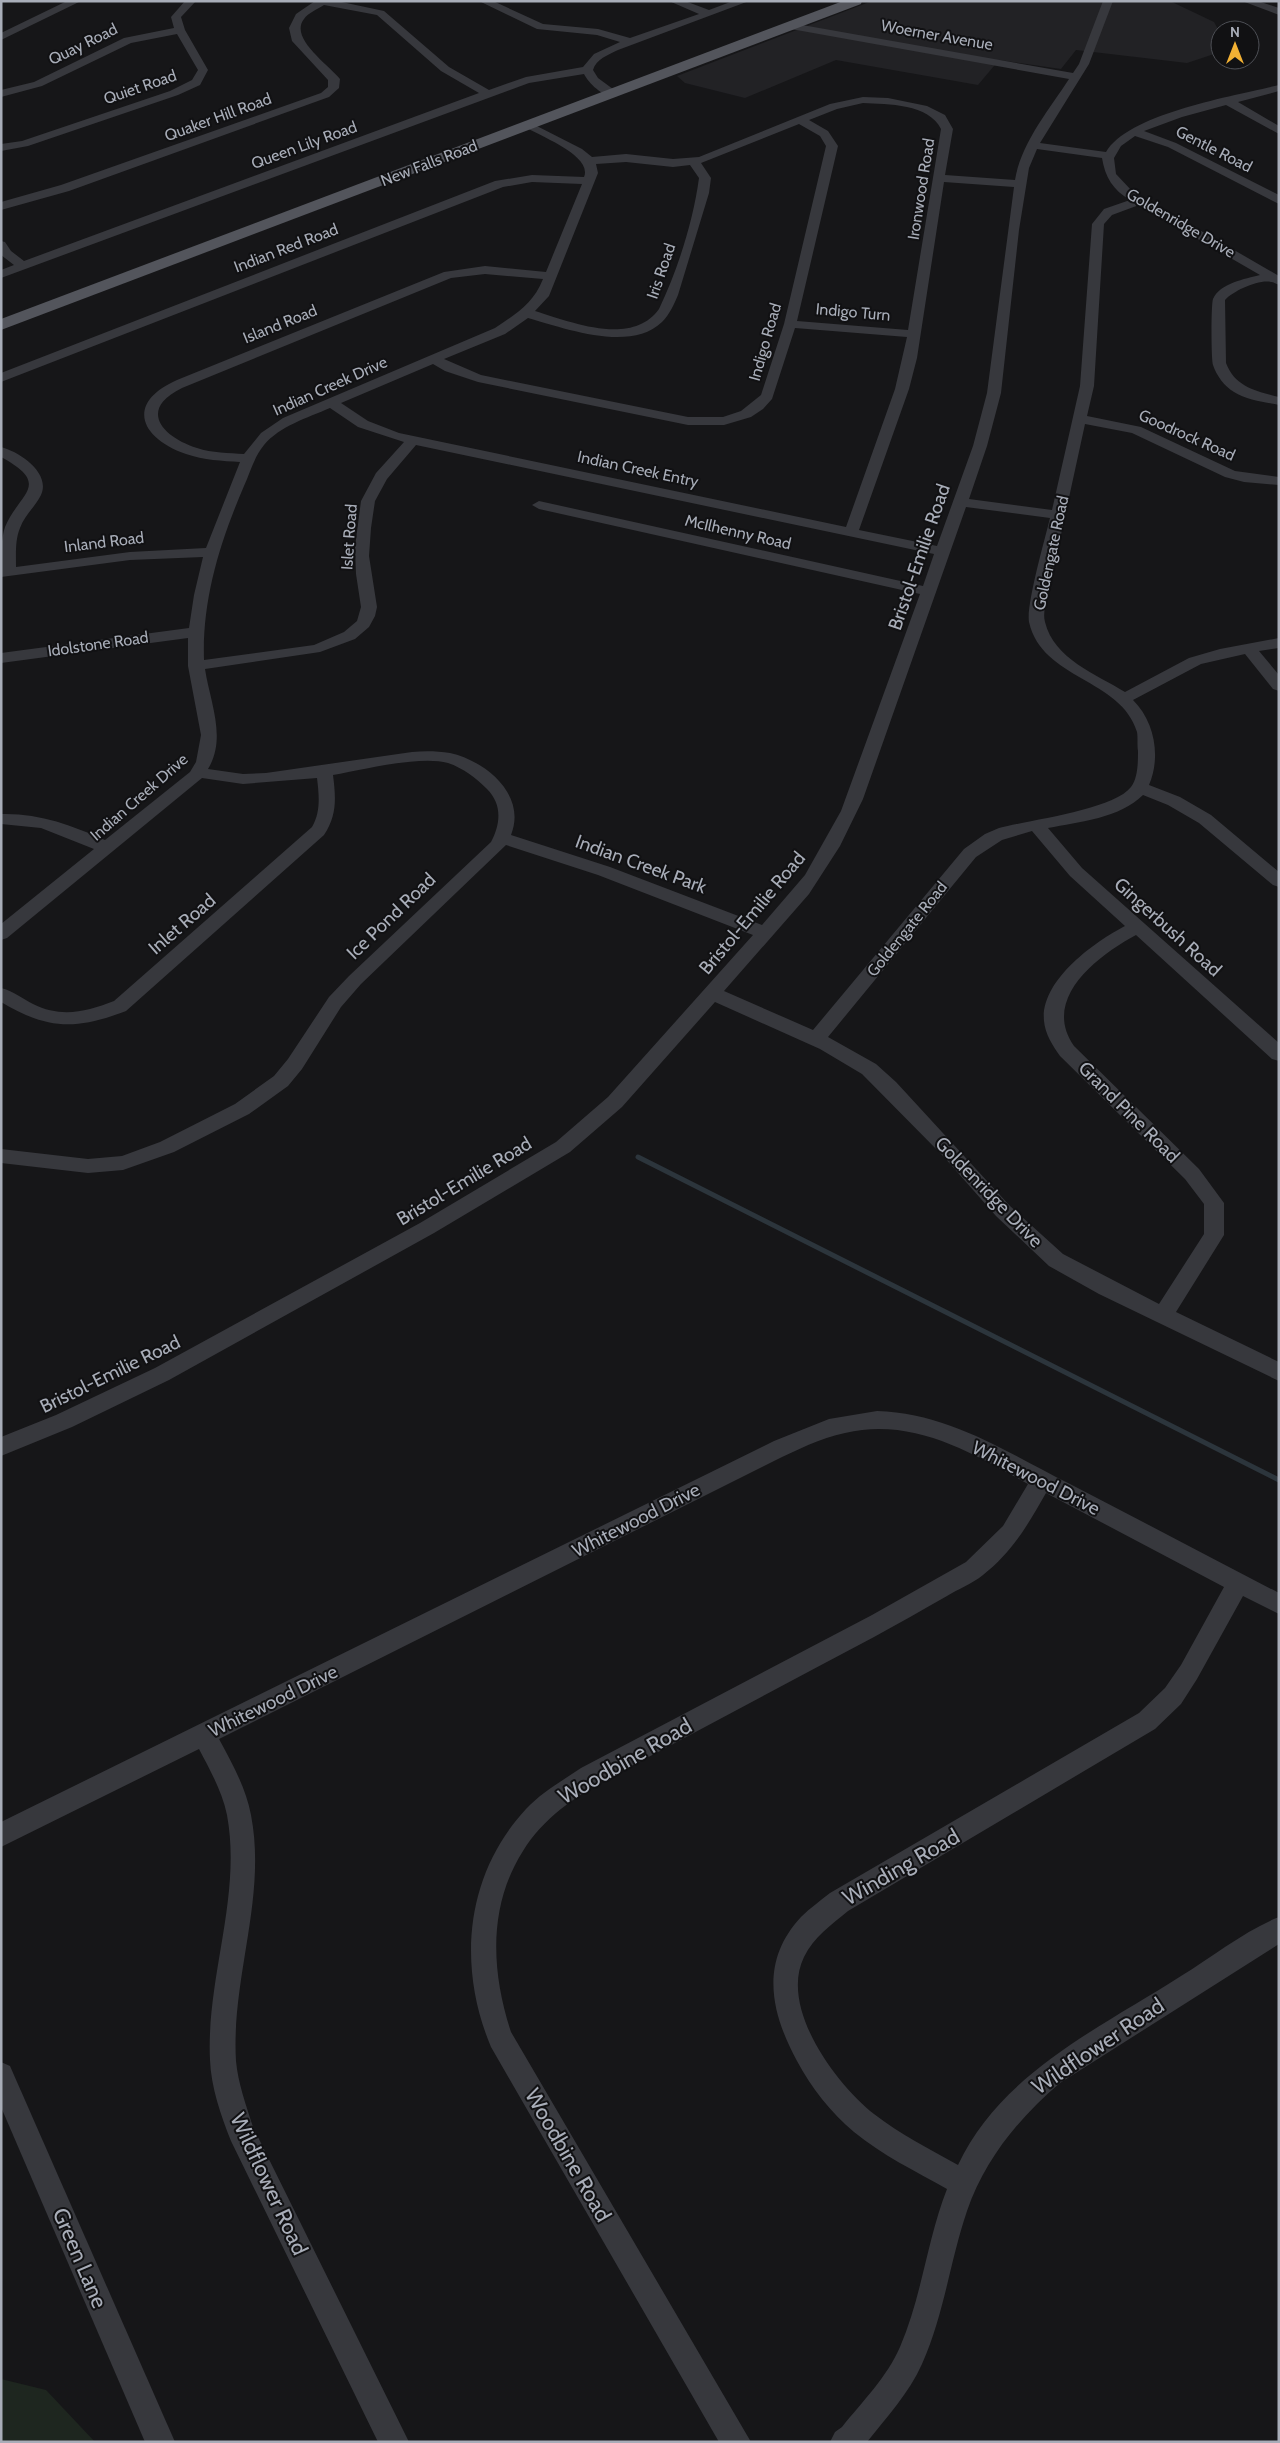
<svg xmlns="http://www.w3.org/2000/svg" width="1280" height="2443" font-family="Cabin,sans-serif">
	<rect width="100%" height="100%" fill="#161618"/>
	<path fill="#222225" d="M872 1H1170L1214 22 1220 33V52L1187 63 1076 50 1061 69 999 60 978 85 836 60 745 98 685 83 677 76Z"/>
	<path fill="#1e261f" d="M1 2379 46 2390 95 2442H1Z"/>
	<g fill="none" stroke-linecap="round" stroke-linejoin="round">
		<path stroke="#2c353c" stroke-width="5" d="M638 1157 1279 1480"/>
		<g fill="#37383d" fill-rule="evenodd">
			<path d="M67 1H81L1 40V33Z"/>
			<path d="M185 1H196L181 17 185 30 208 70 200 85 178 95 28 146 1 151V144L22 141 170 91 192 80 198 70 177 34 131 43 42 86 1 97V90L34 82 124 38 174 28 171 17Z"/>
			<path d="M315 1H337L384 11 449 67 489 90 526 77 583 67 594 54 620 42 597 35 537 29 479 1H493L543 24 598 29 630 38 699 14 669 1H685L709 10 733 1H749L618 50C608 55 596 59 593 70L598 78 617 92V96C605 99 589 84 584 74L529 83 1 278V270L14 265 1 255V241L5 242 11 251 24 261 479 93 441 71 377 15 324 5C318 9 308 13 304 19 289 38 328 64 340 79L339 88 329 97 69 191 1 210V202L61 185 321 93 328 87V80L292 41 289 28 296 14Z"/>
			<path d="M1103 1H1113L1089 64 1040 143 1106 152C1129 113 1234 96 1279 85V91L1238 102 1279 126V134L1226 105 1182 117 1144 131 1176 143 1279 195V204L1168 147 1135 136 1121 146 1114 158 1116 174 1132 191 1279 276V285C1276 284 1274 282 1271 282 1259 279 1233 291 1225 300L1226 363C1235 387 1256 391 1279 397V405C1265 402 1246 400 1234 392 1225 387 1216 375 1213 365 1211 359 1211 304 1213 299 1220 283 1245 279 1260 275L1139 205 1112 215 1104 224 1094 386 1087 416 1141 427 1235 471 1279 477V485L1244 482 1225 477 1132 433 1085 424 1047 599C1045 606 1043 615 1045 622 1054 659 1096 674 1125 692L1189 658 1220 649 1279 638V648L1259 651 1279 675V691L1273 689 1245 654 1201 664 1133 700C1155 722 1161 757 1149 785L1180 797 1211 815 1279 872V887L1273 885 1199 823 1168 805 1143 795C1120 818 1079 822 1048 828L1082 868 1279 1043V1061L1272 1059 1136 935C1097 956 1041 999 1074 1046L1199 1169 1224 1203V1235L1176 1312 1279 1362V1381L1099 1294 1049 1266 996 1216 944 1157 862 1074 820 1049 715 1002 622 1107 570 1152 434 1233 169 1380 72 1427 1 1456V1437L56 1415 155 1368 420 1223 556 1142 608 1097 753 935 598 875 506 845 361 984 341 1007 302 1069 288 1086 249 1114 174 1152 123 1170 88 1173 1 1163V1149L88 1159 122 1156 160 1142 235 1104 274 1076 288 1059 329 997 349 976 491 842C501 823 502 804 487 789 476 778 463 768 448 763 420 755 362 770 333 775 336 799 337 815 324 835L126 1011C76 1030 48 1030 1 1002V988C13 991 23 999 33 1004 61 1018 86 1012 114 1001L312 827C321 812 319 795 317 778L243 784 202 778 7 938 1 940V924L94 849 41 828 1 824V814C39 813 71 825 105 840L190 772 196 762 201 735 188 666V638L1 663V653L189 628 194 595 203 557 130 560 1 577C1 561 0 543 5 527 19 493 53 485 1 457V447C20 452 51 473 41 495 35 507 24 516 20 528 15 540 16 554 16 567L130 552 206 548 240 462C222 461 204 460 186 454 140 438 125 403 177 380L444 272 485 266 546 272 582 184 532 182 503 187 1 382V373L495 181 532 175 584 177C593 156 540 136 525 127V123L529 122 582 149 592 157 626 154 673 159 699 157 830 104 863 97 888 98 927 106 945 115 953 129 945 175 1015 180C1021 143 1049 110 1069 79L791 29 786 26 791 23 1073 73 1079 64ZM863 103C888 104 929 104 941 129L908 330 797 321 838 146 828 131 809 120 837 109ZM799 124 820 136 826 146 784 324 761 395 741 411 723 417H688L481 375 444 359 505 334 528 318C564 328 630 353 662 322 670 314 674 304 678 295L709 193 711 178 701 163ZM1037 149 1102 158C1105 177 1113 190 1130 200L1104 209 1092 224 1080 386 1052 510 969 499 987 446 1001 393 1019 230 1029 168ZM626 162 673 167 690 165 699 178C693 222 678 269 659 309 632 347 571 322 535 311L549 296 598 173 596 164ZM944 182 1014 187 987 393 973 446 937 546 859 530 909 389 917 358ZM485 274 543 279C533 304 517 313 495 328L283 418 261 433 244 454C229 453 212 453 197 448 163 437 137 410 182 388L451 278ZM795 328 907 337 895 389 846 527 399 433 368 421 341 403 433 364 445 371 478 382 688 425H724L751 417 763 409 772 399ZM330 408 358 427 404 442 376 473 361 501 355 547 356 574 361 607 357 621 344 632 314 645 204 660C202 599 220 542 244 486 250 473 254 457 264 445 280 426 307 418 330 408ZM416 445 934 554 923 586 539 501 532 505 539 509 920 594 841 811 805 875 762 925 610 867 511 835C527 795 486 761 450 753 437 751 424 751 412 752L266 773 243 774 208 769C227 738 210 702 205 669L320 652 355 639 369 627 375 616 377 607 369 556 371 528 375 501 387 479ZM966 507 1050 518C1045 539 1026 605 1029 622 1042 680 1121 678 1137 732 1138 737 1137 745 1138 751 1138 762 1138 778 1131 787 1113 810 1029 820 999 828L985 834 964 849 813 1030 724 991 809 894 840 846 863 799ZM1032 831 1070 876 1125 926C1094 942 1040 981 1044 1021 1045 1034 1053 1046 1060 1056L1185 1179 1204 1204V1234L1159 1304 1063 1254 1010 1206 896 1082 876 1064 828 1037 976 857 1002 840Z"/>
			<path d="M1242 1H1258L1279 8V15Z"/>
			<path d="M877 1411C949 1413 1008 1453 1070 1484 1140 1520 1209 1557 1279 1593V1614L1243 1596 1197 1679 1181 1704 1155 1729 848 1911C831 1925 814 1937 804 1957 779 2008 836 2084 874 2114 900 2134 929 2149 958 2165 1001 2073 1100 2028 1181 1976 1212 1957 1246 1930 1279 1917V1944L1060 2083C1019 2118 985 2159 967 2211 950 2261 944 2315 922 2364 909 2393 887 2417 867 2442H830L835 2432 842 2427C862 2402 887 2377 900 2347 922 2296 927 2240 947 2189 915 2171 882 2155 854 2132 831 2113 811 2087 797 2061 771 2013 759 1962 801 1917 810 1908 820 1901 830 1893L1139 1713 1165 1688 1181 1665 1224 1587 1046 1493C1027 1526 1013 1551 983 1575 972 1584 958 1589 947 1596 922 1610 898 1624 874 1637 802 1675 731 1713 660 1751 611 1777 553 1802 523 1851 488 1906 491 1971 511 2032L751 2442H719L491 2047C457 1966 465 1875 526 1809 542 1792 562 1781 581 1768L872 1615 966 1562 1003 1526 1028 1484C971 1452 912 1417 845 1433 820 1438 797 1450 774 1461L219 1739C232 1763 246 1788 251 1815 267 1898 231 1978 236 2061 238 2083 246 2105 253 2127L409 2442H378L231 2141C221 2116 211 2087 210 2060 206 1978 242 1897 227 1815 222 1791 210 1770 199 1749L1 1847V1822L774 1441 829 1419Z"/>
			<path d="M1 2062 10 2066 175 2442H145L1 2107Z"/>
		</g>
		<path fill="#53555c" fill-rule="evenodd" d="M843 1H862L861 4 1 330V319Z"/>
	</g>
	<g text-anchor="middle" dominant-baseline="central" stroke-width="4" stroke-linejoin="round" paint-order="stroke">
		<g font-size="16" fill="#a8adb8" stroke="#111113">
			<text transform="translate(937 35) rotate(10)">Woerner Avenue</text>
			<text transform="translate(83 44) rotate(-26)">Quay Road</text>
			<text transform="translate(140 87) rotate(-19)">Quiet Road</text>
			<text transform="translate(218 117) rotate(-20)">Quaker Hill Road</text>
			<text transform="translate(304 145) rotate(-20)">Queen Lily Road</text>
			<text transform="translate(1214 149) rotate(27)">Gentle Road</text>
			<text transform="translate(429 163) rotate(-21)">New Falls Road</text>
			<text transform="translate(921 189) rotate(-81)">Ironwood Road</text>
			<text transform="translate(1181 223) rotate(30)">Goldenridge Drive</text>
			<text transform="translate(286 248) rotate(-21)">Indian Red Road</text>
			<text transform="translate(661 271) rotate(-71)">Iris Road</text>
			<text transform="translate(853 312) rotate(5)">Indigo Turn</text>
			<text transform="translate(280 324) rotate(-22)">Island Road</text>
			<text transform="translate(765 342) rotate(-74)">Indigo Road</text>
			<text transform="translate(330 386) rotate(-24)">Indian Creek Drive</text>
			<text transform="translate(1187 435) rotate(24)">Goodrock Road</text>
			<text transform="translate(638 469) rotate(12)">Indian Creek Entry</text>
			<text transform="translate(738 532) rotate(13)">McIlhenny Road</text>
			<text transform="translate(349 537) rotate(-86)">Islet Road</text>
			<text transform="translate(104 542) rotate(-7)">Inland Road</text>
			<text transform="translate(1051 553) rotate(-78)">Goldengate Road</text>
			<text transform="translate(98 644) rotate(-8)">Idolstone Road</text>
			<text transform="translate(139 797) rotate(-41)">Indian Creek Drive</text>
			<text transform="translate(907 929) rotate(-51)">Goldengate Road</text>
		</g>
		<g font-size="19" fill="#a8adb8" stroke="#111113">
			<text transform="translate(919 557) rotate(-71)">Bristol-Emilie Road</text>
			<text transform="translate(641 864) rotate(20)">Indian Creek Park</text>
			<text transform="translate(752 913) rotate(-50)">Bristol-Emilie Road</text>
			<text transform="translate(391 916) rotate(-44)">Ice Pond Road</text>
			<text transform="translate(182 924) rotate(-41)">Inlet Road</text>
			<text transform="translate(1168 927) rotate(42)">Gingerbush Road</text>
			<text transform="translate(1129 1112) rotate(45)">Grand Pine Road</text>
			<text transform="translate(464 1181) rotate(-31)">Bristol-Emilie Road</text>
			<text transform="translate(989 1192) rotate(46)">Goldenridge Drive</text>
			<text transform="translate(110 1374) rotate(-26)">Bristol-Emilie Road</text>
			<text transform="translate(1036 1478) rotate(27)">Whitewood Drive</text>
			<text transform="translate(636 1520) rotate(-27)">Whitewood Drive</text>
			<text transform="translate(273 1701) rotate(-26)">Whitewood Drive</text>
		</g>
		<g font-size="22" fill="#a8adb8" stroke="#111113">
			<text transform="translate(625 1761) rotate(-30)">Woodbine Road</text>
			<text transform="translate(901 1867) rotate(-30)">Winding Road</text>
			<text transform="translate(1098 2046) rotate(-34)">Wildflower Road</text>
			<text transform="translate(568 2155) rotate(60)">Woodbine Road</text>
			<text transform="translate(269 2184) rotate(65)">Wildflower Road</text>
			<text transform="translate(80 2258) rotate(67)">Green Lane</text>
		</g>
	</g>
	<rect width="1280" height="2443" fill="none" stroke="#a8adb8" stroke-width="5"/>
	<g transform="translate(1235 45)"><circle r="24" fill="#111113" stroke="#4d4f55"/>
	<path d="M0-4L9 19L0 12L-9 19Z" fill="#f2b134"/>
	<text y="-8" font-size="14" font-weight="bold" text-anchor="middle" fill="#a8adb8">N</text>
	</g>
</svg>
